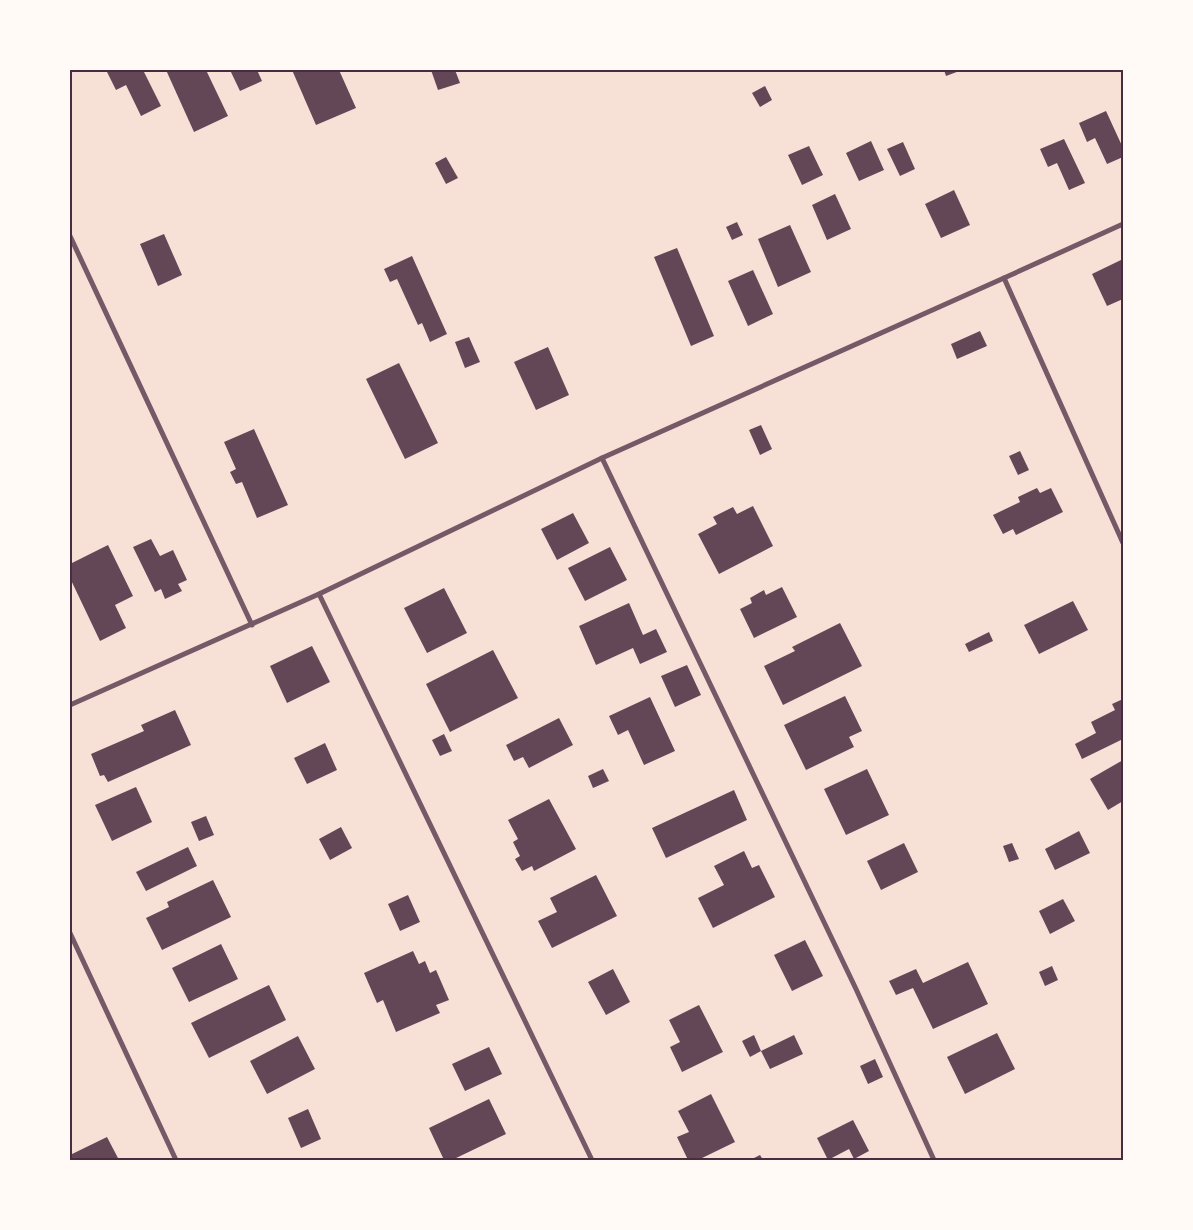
<svg xmlns="http://www.w3.org/2000/svg" width="1193" height="1230" font-family="'Titillium Web',sans-serif">
	<rect width="100%" height="100%" fill="#f7e1d7"/>
	<g fill="#644757">
		<path d="M106 70H143L161 106 141 116 126 85 116 90Z"/>
		<path d="M166 70H206L228 116 194 132Z"/>
		<path d="M230 70H257L262 81 240 91Z"/>
		<path d="M292 70H339L356 108 316 125Z"/>
		<path d="M431 70H455L460 83 438 90Z"/>
		<path d="M944 70H962L946 76Z"/>
		<path d="M765 86 772 100 760 107 752 93Z"/>
		<path d="M1106 111 1123 148V157L1107 164 1095 138 1087 142 1079 123Z"/>
		<path d="M1064 139 1085 183 1069 190 1057 163 1048 167 1040 149Z"/>
		<path d="M871 141 884 170 859 181 846 153Z"/>
		<path d="M903 142 915 169 900 176 887 149Z"/>
		<path d="M809 146 823 175 802 185 788 155Z"/>
		<path d="M446 157 458 178 446 184 435 163Z"/>
		<path d="M954 190 970 225 941 238 925 204Z"/>
		<path d="M835 194 851 229 827 240 812 205Z"/>
		<path d="M737 222 743 235 732 240 726 227Z"/>
		<path d="M790 225 811 272 778 287 758 239Z"/>
		<path d="M164 234 182 275 158 286 140 244Z"/>
		<path d="M677 248 714 336 691 346 654 257Z"/>
		<path d="M412 256 447 334 430 342 422 323 418 325 397 279 390 282 384 269Z"/>
		<path d="M1123 259V299L1107 306 1092 274Z"/>
		<path d="M753 270 773 314 748 326 728 281Z"/>
		<path d="M980 331 987 346 957 359 951 344Z"/>
		<path d="M469 337 480 362 465 368 455 342Z"/>
		<path d="M548 347 569 395 536 410 514 362Z"/>
		<path d="M399 363 438 443 405 459 366 379Z"/>
		<path d="M761 425 772 449 760 455 749 430Z"/>
		<path d="M254 429 288 505 257 518 242 482 236 484 230 472 236 469 224 442Z"/>
		<path d="M1020 451 1029 470 1018 475 1009 456Z"/>
		<path d="M1037 488 1040 493 1051 488 1063 512 1016 535 1013 529 1003 534 993 515 1020 502 1018 497Z"/>
		<path d="M753 506 773 546 719 574 698 534 717 524 713 517 733 507 737 514Z"/>
		<path d="M573 513 589 543 557 560 541 529Z"/>
		<path d="M151 539 160 556 173 550 187 580 178 584 182 591 165 599 161 589 155 592 133 547Z"/>
		<path d="M108 545 133 596 115 605 126 628 100 641 70 578V564Z"/>
		<path d="M610 547 627 580 585 601 568 568Z"/>
		<path d="M782 587 797 617 754 638 740 609 752 603 750 598 764 590 766 595Z"/>
		<path d="M444 588 467 633 427 653 404 608Z"/>
		<path d="M1073 601 1088 630 1039 654 1024 625Z"/>
		<path d="M629 603 643 635 656 629 667 652 640 664 633 648 596 665 579 626Z"/>
		<path d="M840 623 862 666 783 705 764 666 795 651 792 647Z"/>
		<path d="M989 632 993 641 969 652 965 644Z"/>
		<path d="M312 646 330 682 287 703 270 666Z"/>
		<path d="M493 650 518 698 450 732 426 684Z"/>
		<path d="M687 665 701 695 675 707 661 676Z"/>
		<path d="M845 696 862 731 849 737 854 747 806 770 784 725Z"/>
		<path d="M650 697 675 751 644 765 628 730 618 735 609 716Z"/>
		<path d="M1123 699V739L1082 759 1075 744 1096 733 1091 722 1115 710 1112 704Z"/>
		<path d="M175 710 191 745 108 782 104 775 100 776 91 754 144 731 141 725Z"/>
		<path d="M559 718 573 745 529 768 523 757 514 761 506 745Z"/>
		<path d="M444 734 452 751 440 756 432 740Z"/>
		<path d="M325 743 337 770 307 784 294 758Z"/>
		<path d="M1123 760V801L1108 810 1090 779Z"/>
		<path d="M603 769 609 781 593 788 588 776Z"/>
		<path d="M867 769 889 815 846 835 824 789Z"/>
		<path d="M136 787 152 822 112 841 95 805Z"/>
		<path d="M734 790 747 820 666 858 652 828Z"/>
		<path d="M549 799 576 849 534 871 532 866 522 871 515 859 520 856 513 842 518 839 508 820Z"/>
		<path d="M206 816 214 835 199 841 191 822Z"/>
		<path d="M341 827 352 848 330 860 319 839Z"/>
		<path d="M1079 831 1090 853 1055 870 1045 849Z"/>
		<path d="M904 843 918 872 881 890 867 861Z"/>
		<path d="M1012 843 1019 859 1009 862 1003 846Z"/>
		<path d="M188 847 197 866 146 891 136 872Z"/>
		<path d="M744 851 752 868 759 865 775 897 713 928 698 898 724 885 714 866Z"/>
		<path d="M596 875 617 916 552 948 538 921 557 912 550 898Z"/>
		<path d="M213 880 231 917 162 950 146 918 169 907 167 902Z"/>
		<path d="M408 895 420 922 400 931 388 904Z"/>
		<path d="M1063 899 1075 921 1050 934 1039 911Z"/>
		<path d="M805 940 823 976 792 991 774 955Z"/>
		<path d="M221 944 238 979 189 1002 172 968Z"/>
		<path d="M413 951 419 964 425 961 430 973 436 970 449 1000 436 1005 440 1013 396 1032 383 1000 377 1003 364 973Z"/>
		<path d="M968 962 988 1004 933 1029 913 988 896 995 889 981 916 969 923 983Z"/>
		<path d="M1052 966 1058 980 1045 986 1039 972Z"/>
		<path d="M613 969 630 1002 606 1015 588 982Z"/>
		<path d="M269 985 286 1020 209 1058 191 1023Z"/>
		<path d="M699 1005 723 1052 682 1072 670 1047 680 1042 669 1020Z"/>
		<path d="M997 1033 1015 1069 965 1094 947 1057Z"/>
		<path d="M754 1035 761 1051 750 1057 742 1041Z"/>
		<path d="M794 1035 803 1054 770 1069 761 1051Z"/>
		<path d="M298 1036 315 1069 267 1094 250 1061Z"/>
		<path d="M489 1047 502 1074 465 1091 452 1064Z"/>
		<path d="M875 1059 883 1077 868 1084 860 1066Z"/>
		<path d="M711 1094 735 1142 698 1160H688L677 1137 689 1132 678 1111Z"/>
		<path d="M489 1099 506 1134 452 1160H444L429 1128Z"/>
		<path d="M308 1109 321 1139 301 1148 288 1118Z"/>
		<path d="M853 1120 869 1151 854 1159 849 1149 828 1160 817 1138Z"/>
		<path d="M107 1137 119 1160H70V1155Z"/>
		<path d="M760 1155 763 1160H750Z"/>
	</g>
	<g fill="none" stroke-linecap="round" stroke-linejoin="round">
		<g stroke="#755966" stroke-width="5">
			<path d="M70 236 252 625"/>
			<path d="M1004 278 1123 543"/>
			<path d="M602 458 856 989 934 1160"/>
			<path d="M319 594 592 1160"/>
			<path d="M70 705 319 594 602 458 1004 278 1123 224"/>
			<path d="M70 933 176 1160"/>
		</g>
	</g>
	<rect width="1193" height="1230" fill="none" stroke="#fffaf5" stroke-width="142"/>
	<rect x="71" y="71" width="1051" height="1088" fill="none" stroke="#4a2c40" stroke-width="2"/>
</svg>
